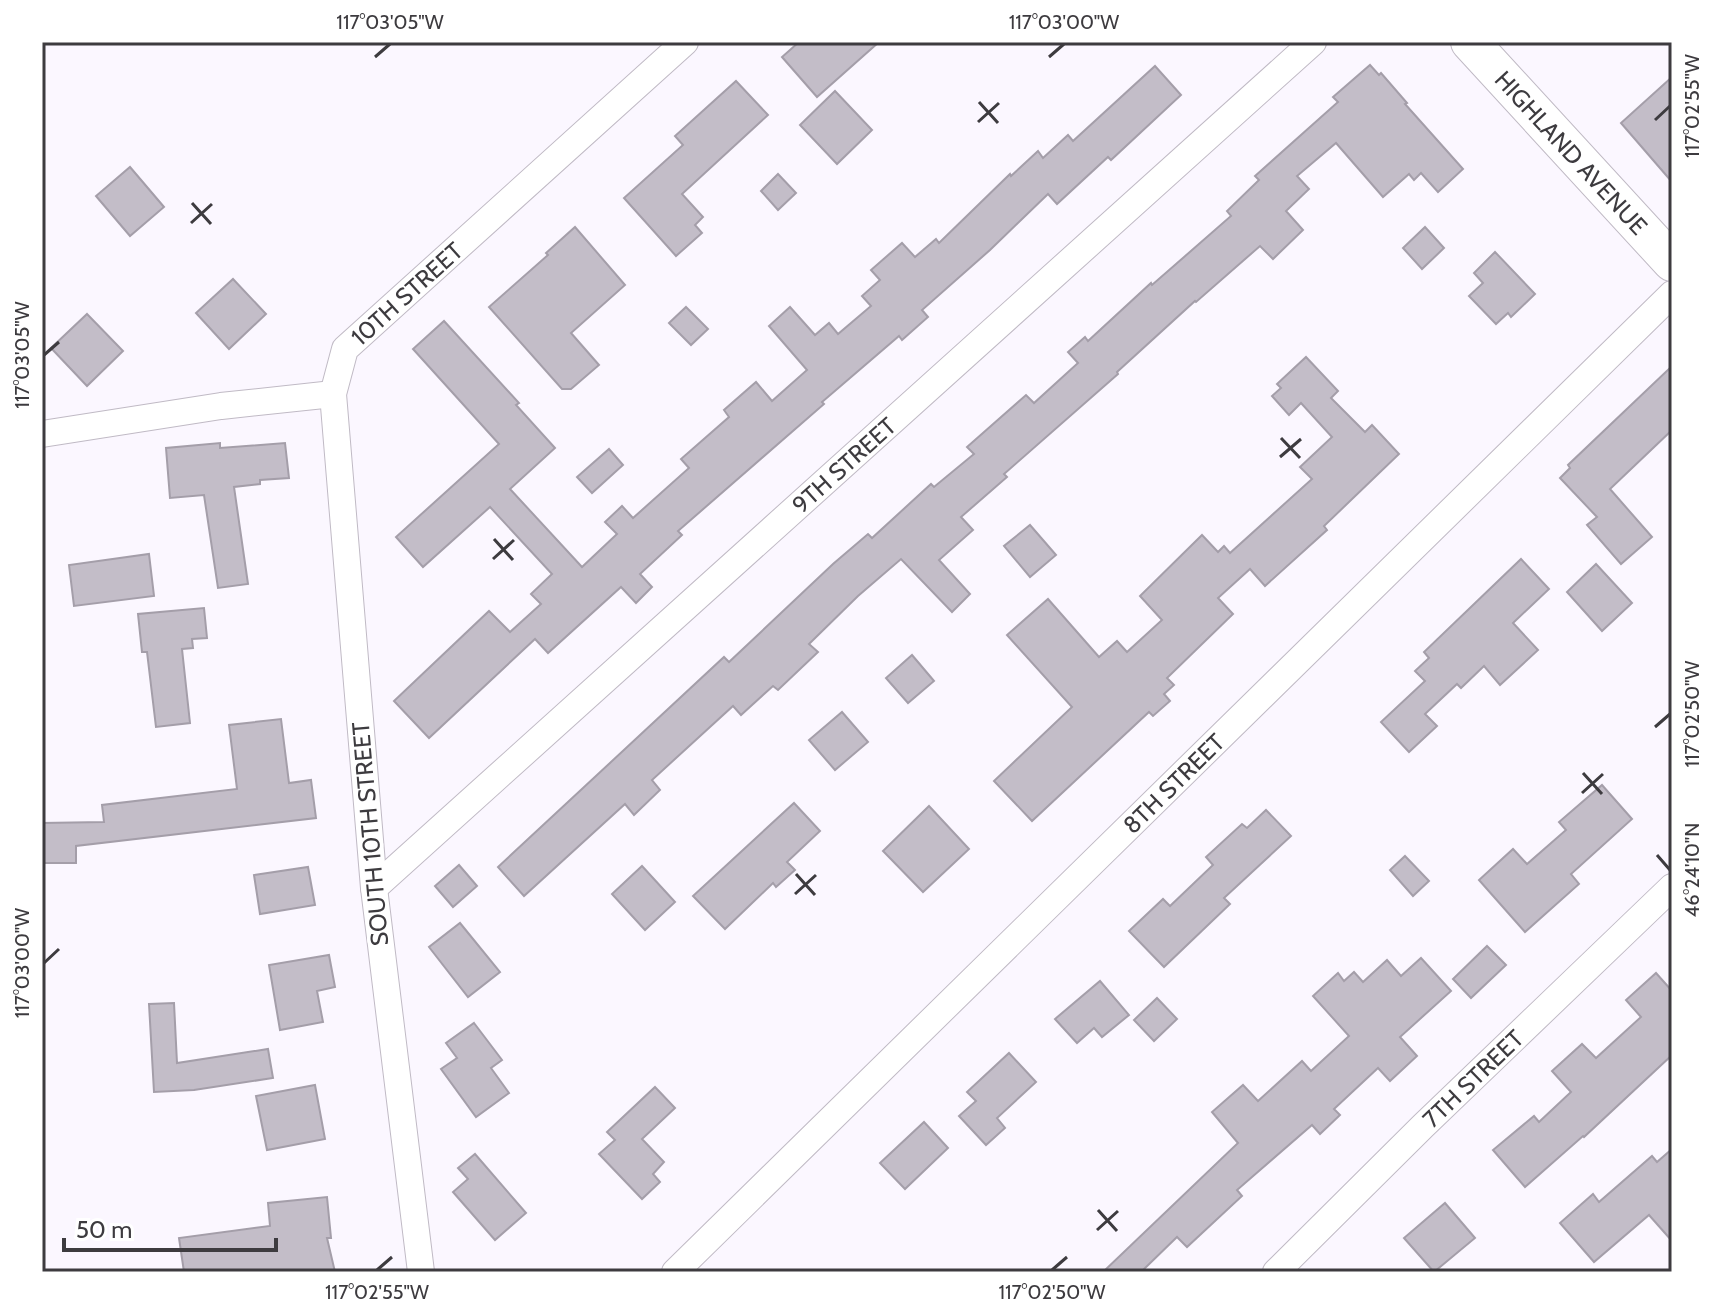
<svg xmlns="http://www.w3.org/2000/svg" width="1714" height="1314" font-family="Cabin,sans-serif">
	<rect width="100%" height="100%" fill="#fbf7ff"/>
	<g fill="#c3bdc8" stroke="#a49ea9" stroke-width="2">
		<path d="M799 42H879L817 97 782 57Z"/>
		<path d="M1370 65 1379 75 1381 73 1407 103 1405 104 1463 169 1438 192 1421 173 1414 180 1409 174 1383 197 1336 143 1297 176 1309 189 1286 211 1303 230 1273 259 1260 246 1196 302 1195 301 1117 372 1118 374 1004 474 1007 477 961 517 973 530 939 560 970 594 952 612 901 559 858 596 809 644 818 652 778 690 773 686 741 715 733 706 652 780 660 790 634 815 625 804 524 896 498 867 724 657 729 662 833 564 868 534 872 538 931 484 934 487 974 454 967 447 1026 395 1034 403 1078 363 1068 352 1085 337 1088 341 1151 283 1152 285 1231 216 1227 211 1259 180 1255 176 1338 102 1333 97Z"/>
		<path d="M1155 66 1181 95 1111 160 1108 157 1057 204 1048 194 990 250 922 310 928 317 902 340 899 336 822 402 824 404 678 531 682 535 640 574 652 587 636 603 621 587 548 653 535 639 429 738 394 701 489 611 510 632 541 604 531 594 552 574 490 507 423 567 396 537 499 444 413 349 444 321 519 403 516 405 555 448 510 489 582 567 617 534 605 522 622 506 633 518 689 468 681 459 729 417 724 410 756 382 772 401 807 370 769 326 790 307 815 335 829 323 838 334 871 306 862 296 880 280 871 270 902 243 915 257 936 239 939 243 1010 174 1011 176 1038 151 1043 158 1068 135 1073 141Z"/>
		<path d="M1672 77V182L1621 123Z"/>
		<path d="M736 81 768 115 682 194 703 217 695 225 702 233 676 256 624 198 683 145 675 136Z"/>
		<path d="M835 91 872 130 837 164 800 125Z"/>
		<path d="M130 167 164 207 130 236 96 196Z"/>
		<path d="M778 174 796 193 778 210 761 191Z"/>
		<path d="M575 227 625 285 571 333 599 365 571 389H562L489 307 548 255 546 253Z"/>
		<path d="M1425 227 1444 248 1422 269 1403 248Z"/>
		<path d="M1495 252 1535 294 1511 317 1508 313 1496 324 1469 296 1483 283 1474 273Z"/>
		<path d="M233 279 266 314 229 349 196 313Z"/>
		<path d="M686 307 708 329 691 345 669 323Z"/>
		<path d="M87 314 123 351 87 386 51 348Z"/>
		<path d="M1306 357 1338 391 1331 398 1365 432 1372 425 1399 454 1324 526 1327 530 1265 586 1250 569 1218 598 1233 614 1167 678 1174 685 1164 694 1170 701 1153 716 1149 712 1032 821 994 781 1072 707 1007 635 1048 599 1099 657 1117 641 1127 652 1162 620 1140 596 1202 535 1218 552 1224 546 1230 553 1312 479 1300 467 1332 437 1301 403 1289 415 1272 396 1281 388 1277 384Z"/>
		<path d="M1672 366V430L1610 489 1652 537 1621 564 1587 525 1597 517 1560 478 1570 468 1568 465Z"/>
		<path d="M220 443V448L285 443 289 478 260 480V484L234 487 248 584 218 588 204 495 170 498 166 448Z"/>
		<path d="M609 449 623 465 592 493 577 477Z"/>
		<path d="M1030 525 1056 555 1030 577 1004 546Z"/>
		<path d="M149 554 154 596 74 606 69 565Z"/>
		<path d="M1521 559 1549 589 1513 623 1538 650 1500 685 1484 666 1461 688 1457 684 1425 714 1437 726 1409 752 1381 722 1425 681 1415 671 1429 658 1424 652Z"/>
		<path d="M1596 564 1632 603 1602 631 1567 592Z"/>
		<path d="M204 608 207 638 192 639 193 648 182 649 190 723 156 727 147 652H142L138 614Z"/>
		<path d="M912 655 934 681 908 703 886 678Z"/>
		<path d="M842 712 868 742 835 770 809 740Z"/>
		<path d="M281 719 289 783 311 780 316 818 76 846V863H42V823L104 822 102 805 237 789 229 725Z"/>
		<path d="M1602 785 1632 819 1571 874 1579 884 1525 932 1479 880 1513 849 1527 864 1566 830 1559 822Z"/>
		<path d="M794 803 820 831 787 862 795 870 776 887 773 883 725 929 693 896Z"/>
		<path d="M929 806 969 849 923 892 883 851Z"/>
		<path d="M1266 810 1291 836 1224 898 1230 904 1164 967 1129 931 1163 899 1170 906 1213 865 1206 857 1242 824 1247 828Z"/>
		<path d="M1405 856 1429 881 1413 896 1390 870Z"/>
		<path d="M459 865 477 886 453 907 435 886Z"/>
		<path d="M642 866 675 902 645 930 612 894Z"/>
		<path d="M308 867 315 905 260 914 254 875Z"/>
		<path d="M460 923 500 972 468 997 429 947Z"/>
		<path d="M1487 946 1506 965 1471 998 1453 979Z"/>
		<path d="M329 955 335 987 317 991 323 1022 280 1030 269 965Z"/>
		<path d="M1421 958 1451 991 1400 1037 1417 1056 1390 1081 1378 1068 1334 1109 1340 1115 1320 1134 1312 1125 1237 1190 1242 1196 1187 1247 1177 1237 1141 1272H1103L1238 1143 1212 1112 1243 1085 1258 1101 1302 1061 1311 1071 1349 1036 1313 996 1338 973 1344 981 1354 972 1363 982 1387 960 1401 976Z"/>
		<path d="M1656 973 1672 991V1055L1584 1137 1583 1136 1525 1187 1493 1150 1534 1116 1539 1122 1571 1092 1552 1071 1582 1044 1596 1058 1641 1017 1626 1000Z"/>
		<path d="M1100 981 1129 1015 1102 1037 1094 1028 1077 1043 1055 1019Z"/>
		<path d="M1157 998 1177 1019 1154 1041 1134 1020Z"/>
		<path d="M174 1003 177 1063 268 1049 273 1078 194 1090 154 1092 149 1004Z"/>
		<path d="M474 1023 502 1060 491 1068 509 1093 476 1117 441 1069 457 1058 446 1043Z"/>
		<path d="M1009 1053 1036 1082 997 1118 1005 1128 986 1145 959 1116 976 1101 967 1092Z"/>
		<path d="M315 1085 325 1139 267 1150 256 1096Z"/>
		<path d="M655 1087 675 1108 642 1139 664 1162 653 1174 660 1182 642 1199 599 1154 615 1140 607 1132Z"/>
		<path d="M924 1122 948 1148 905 1189 880 1163Z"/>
		<path d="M1672 1149V1241L1649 1215 1594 1262 1560 1223 1593 1194 1599 1202 1652 1156 1657 1162Z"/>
		<path d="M475 1154 526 1213 495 1240 453 1192 468 1179 458 1168Z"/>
		<path d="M327 1197 331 1238H327L335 1272H184L179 1238 270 1226 268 1203Z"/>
		<path d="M1445 1203 1475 1238 1434 1272 1404 1238Z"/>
	</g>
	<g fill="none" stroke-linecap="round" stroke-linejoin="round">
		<defs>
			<g id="street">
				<path d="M42 434 221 406 333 394"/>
				<path id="s1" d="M374 888 1313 42"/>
				<path id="s2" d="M421 1272 374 888 333 394 345 349 685 42"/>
				<path id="s3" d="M675 1272 1672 294"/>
				<path id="s4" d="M1276 1272 1423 1126 1672 887"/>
			</g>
			<g id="secondary">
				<path id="s5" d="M1470 42 1672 262"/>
			</g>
		</defs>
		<use href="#street" stroke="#c0bac5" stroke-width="28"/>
		<use href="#secondary" stroke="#c0bac5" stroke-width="40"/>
		<use href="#street" stroke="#fff" stroke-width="26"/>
		<use href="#secondary" stroke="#fff" stroke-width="38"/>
	</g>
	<path fill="none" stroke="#3d3b3f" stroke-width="3" d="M375 57 390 44M1049 57 1064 44M979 102 998 123M1655 120 1670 106M978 122 999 103M192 203 211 224M191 223 212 204M44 355 59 342M1281 438 1300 458M1280 457 1301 439M494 539 513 560M493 559 514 540M1655 727 1670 714M1583 773 1602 794M1582 793 1603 774M1657 855 1670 870M796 874 815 895M795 894 816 875M44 963 59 949M1098 1210 1117 1231M1097 1230 1118 1211M377 1270 392 1257M1052 1270 1067 1257"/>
	<g text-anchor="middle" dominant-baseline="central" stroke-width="7" stroke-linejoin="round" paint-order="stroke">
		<g font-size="24" fill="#3d3b3f" stroke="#fff">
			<text stroke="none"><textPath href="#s5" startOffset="150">HIGHLAND AVENUE</textPath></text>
			<text stroke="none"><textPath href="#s2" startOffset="1012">10TH STREET</textPath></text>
			<text stroke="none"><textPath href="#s1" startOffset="632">9TH STREET</textPath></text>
			<text stroke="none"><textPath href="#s3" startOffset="698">8TH STREET</textPath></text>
			<text transform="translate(370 834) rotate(-95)">SOUTH 10TH STREET</text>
			<text stroke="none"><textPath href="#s4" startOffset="276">7TH STREET</textPath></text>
		</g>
	</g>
	<rect width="1714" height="1314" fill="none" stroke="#ffffff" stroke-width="88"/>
	<path d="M64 1238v12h212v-12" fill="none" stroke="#3d3b3f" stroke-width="4"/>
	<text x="76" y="1238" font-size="24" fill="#3d3b3f" stroke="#ffffff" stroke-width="6" paint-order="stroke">50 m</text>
	<rect x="44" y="44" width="1626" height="1226" fill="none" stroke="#3d3b3f" stroke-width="3"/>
	<g font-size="20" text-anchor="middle" fill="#3d3b3f">
		<text x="390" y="29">117°03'05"W</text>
		<text x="1064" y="29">117°03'00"W</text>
		<text transform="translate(1692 106) rotate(-90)" y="7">117°02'55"W</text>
		<text transform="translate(22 355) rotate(-90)" y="7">117°03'05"W</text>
		<text transform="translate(1692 714) rotate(-90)" y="7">117°02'50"W</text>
		<text transform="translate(1692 870) rotate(-90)" y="7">46°24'10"N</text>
		<text transform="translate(22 963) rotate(-90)" y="7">117°03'00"W</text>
		<text x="377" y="1299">117°02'55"W</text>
		<text x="1052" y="1299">117°02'50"W</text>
	</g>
</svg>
